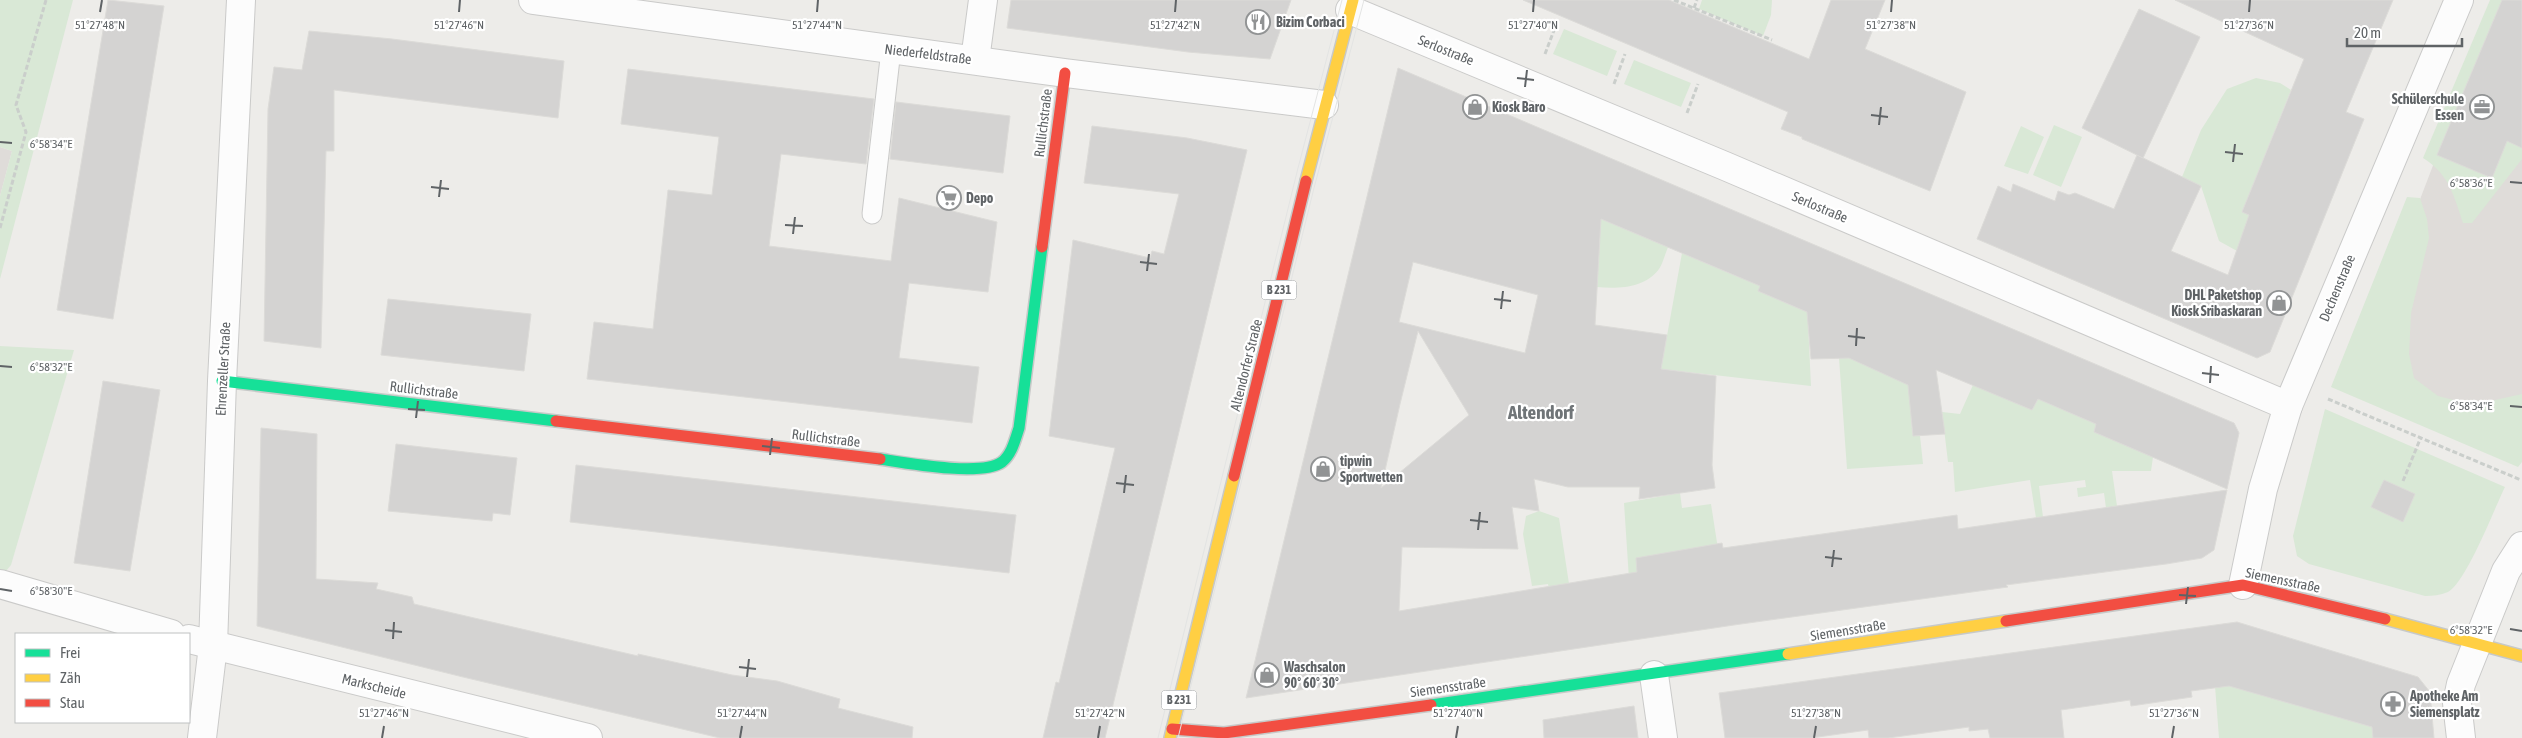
<svg xmlns="http://www.w3.org/2000/svg" width="2522" height="738" font-family="'Asap Condensed',sans-serif">
	<rect width="100%" height="100%" fill="#edece9"/>
	<g fill="#dfdcd9">
		<path d="M2502 0H2522V446L2339 380 2419 202 2437 155Z"/>
		<path d="M0 147 12 151 0 196Z"/>
	</g>
	<g fill="#d9e8d6">
		<path d="M0 0H73L0 279V196L12 151 0 147Z"/>
		<path d="M1702 0H1772L1771 15 1763 36 1699 9Z"/>
		<path d="M2490 0H2502L2437 155 2492 178 2507 141 2522 148V159L2472 223H2463C2454 196 2449 174 2423 158Z"/>
		<path d="M1564 29 1617 51 1607 76 1553 54Z"/>
		<path d="M1634 60 1691 83 1681 107 1624 84Z"/>
		<path d="M2256 78 2280 83 2291 90 2242 212 2249 215 2246 256 2219 241 2201 186 2182 177 2201 130 2227 89Z"/>
		<path d="M2054 125 2082 137 2061 187 2033 175Z"/>
		<path d="M2021 126 2044 137 2028 174 2004 166Z"/>
		<path d="M2407 197 2420 198 2427 219 2429 238 2411 313 2409 354 2414 378 2438 396 2473 405 2522 394V462L2518 467 2331 387Z"/>
		<path d="M1601 219 1668 247C1665 254 1663 263 1659 269 1645 288 1619 289 1597 287Z"/>
		<path d="M1682 253 1738 277 1761 283 1758 291 1812 314 1808 324 1811 386 1661 369Z"/>
		<path d="M1845 329 1919 367 1911 421 1913 436H1920L1923 464 1847 469 1839 358Z"/>
		<path d="M0 346 74 350 11 565 0 578Z"/>
		<path d="M1973 385 2032 410 2038 399 2096 424 2094 432 2153 457 2151 471H2112L2117 506 2106 508 2104 493 2078 497 2077 488 2086 487 2085 480 2039 486 2043 517 2036 518 2030 480 1955 492 1953 462H1948L1942 412 1960 414Z"/>
		<path d="M2325 409 2505 487C2494 509 2467 581 2448 592 2440 595 2433 596 2425 596L2309 564 2297 556 2293 536Z"/>
		<path d="M1680 493 1682 508 1711 504 1718 549 1639 578 1629 579 1624 503Z"/>
		<path d="M1539 511 1559 518 1571 597 1551 600 1548 584 1532 586 1523 534 1526 516Z"/>
		<path d="M2215 686H2236L2372 727 2373 738H2219Z"/>
	</g>
	<g fill="#d4d3d2" stroke="#dcdbd8" fill-rule="evenodd">
		<path d="M108 0 164 6 113 319 57 310Z"/>
		<path d="M1011 0H1291L1270 59 1188 52 1007 28Z"/>
		<path d="M1523 0H1669L1809 59 1831 0H1885L1865 49 1966 92 1930 191 1802 139V137L1781 129 1788 112Z"/>
		<path d="M2175 0H2393L2346 112 2364 119 2270 352 2257 358 1977 239 1998 186 2011 192 2013 184 2055 201 2058 191 2069 195 2075 193 2114 209 2137 155 2201 186 2171 251 2228 275 2249 215 2242 212 2304 59Z"/>
		<path d="M2502 0H2522V148L2507 141 2492 178 2437 155Z"/>
		<path d="M2139 9 2200 37 2143 158 2082 128Z"/>
		<path d="M309 31 392 39 564 61 558 118 334 90V151H326L321 348 264 341 268 109 274 67 302 70Z"/>
		<path d="M1398 68 2234 423 2239 433 2227 489 2094 432 2096 424 2038 399 2032 410 1936 370 1945 434 1913 436 1908 385 1849 358 1811 359 1807 312 1758 291 1760 286 1601 219 1595 325 1667 335 1661 369 1716 376 1712 465 1715 488 1639 499 1640 487H1568L1534 479 1539 511 1512 507 1518 549 1402 547 1399 611 1637 572 1636 558 1722 543 1723 548 1957 515 1958 529 2227 490 2214 550 2202 558 2166 564 2006 585 2008 587 1734 625 1246 698ZM1413 262 1538 295 1525 353 1399 322ZM1418 331 1469 415 1381 488 1400 404Z"/>
		<path d="M628 69 874 99 866 164 781 154 769 246 891 261 899 198 997 222 988 292 909 283 899 358 979 367 972 423 587 379 594 322 653 329 668 190 712 195 719 137 621 124Z"/>
		<path d="M896 102 1010 116 1003 173 890 159Z"/>
		<path d="M1092 126 1187 138 1247 150 1105 738H1043L1056 682 1059 683 1115 448 1049 436 1073 240 1150 258 1152 251 1164 254 1179 194 1084 183Z"/>
		<path d="M388 299 531 314 524 371 381 355Z"/>
		<path d="M103 381 160 390 130 571 74 563Z"/>
		<path d="M261 428 317 434 316 579 378 583 376 589 412 597 414 604 638 656V654L732 675 777 681 840 699 838 708 913 727 912 738H720L463 677 257 626Z"/>
		<path d="M396 444 517 458 510 515 493 513 492 521 388 511Z"/>
		<path d="M576 465 1016 515 1009 573 570 522Z"/>
		<path d="M2384 480 2415 494 2403 522 2371 507Z"/>
		<path d="M2237 622 2418 677 2430 692 2434 738H2373L2372 727 2229 686 2191 691 2192 697 2131 706 2130 700 2061 710 2064 738H1990L1988 729 1969 731V727L1888 738H1869L1868 730 1811 738H1725L1719 693Z"/>
		<path d="M1634 706 1638 738H1544L1543 720Z"/>
	</g>
	<g fill="none" stroke-linecap="round" stroke-linejoin="round">
		<defs>
			<path id="lane" d="M872 214 891 50"/>
			<g id="street">
				<path d="M533 0 1065 73 1324 105"/>
				<path d="M1350 10 1725 166 2288 406"/>
				<path d="M975 60 983 0"/>
				<path d="M0 584 171 634"/>
				<path d="M2243 585 2263 489 2288 406 2459 0"/>
				<path d="M189 639 588 738"/>
				<path d="M1654 675 1663 738"/>
				<path d="M202 738 213 646 222 381 241 0"/>
				<path d="M2461 738 2457 703 2461 684 2506 571 2522 546"/>
			</g>
			<g id="fast">
				<path d="M222 381 556 421"/>
				<path d="M880 459C906 463 982 477 1002 462 1012 454 1015 440 1019 428L1042 247"/>
				<path d="M1431 705 1788 654"/>
			</g>
			<g id="slow">
				<path d="M1306 181 1353 0"/>
				<path d="M2385 619 2522 656"/>
				<path d="M1788 654 2006 621"/>
				<path d="M1170 738 1234 476"/>
			</g>
			<g id="jam">
				<path d="M1042 247 1065 73"/>
				<path d="M556 421 880 459"/>
				<path d="M1234 476 1306 181"/>
				<path d="M2006 621 2243 585 2385 619"/>
				<path d="M1172 729 1224 733 1431 705"/>
			</g>
		</defs>
		<use href="#lane" stroke="#cacac9" stroke-width="21"/>
		<use href="#street" stroke="#cacac9" stroke-width="30"/>
		<use href="#fast" stroke="#c7c9c8" stroke-width="14"/>
		<use href="#slow" stroke="#c7c9c8" stroke-width="14"/>
		<use href="#jam" stroke="#c7c9c8" stroke-width="14"/>
		<g stroke="#cacecb" stroke-width="3" stroke-dasharray="5 2.5" stroke-linecap="butt">
			<path d="M1674 0 1772 40"/>
			<path d="M1694 8 1697 0"/>
			<path d="M1545 54 1556 25"/>
			<path d="M1614 84 1625 54"/>
			<path d="M1687 113 1698 84"/>
			<path d="M0 228 26 132 16 105 46 0"/>
			<path d="M2328 399 2521 480"/>
			<path d="M2403 481 2421 437"/>
		</g>
		<use href="#lane" stroke="#fcfcfc" stroke-width="19"/>
		<use href="#street" stroke="#fcfcfc" stroke-width="28"/>
		<use href="#fast" stroke="#16e098" stroke-width="11"/>
		<use href="#slow" stroke="#ffcf43" stroke-width="11"/>
		<use href="#jam" stroke="#f24e42" stroke-width="11"/>
		<g stroke="#e3e4e3" stroke-width="1">
			<path d="M1158 738 1298 168 1342 0"/>
			<path d="M1178 738 1314 188 1364 0"/>
		</g>
	</g>
	<path fill="none" stroke="#5f6366" stroke-width="2" d="M100 12 102 0M459 12 460 0M817 12 818 0M1175 12 1176 0M1533 12 1534 0M1891 12 1892 0M2249 12 2250 0M1517 78 1534 80M1525 87 1527 70M1871 115 1888 117M1879 125 1881 107M0 142 12 143M2225 152 2243 154M2233 162 2235 144M2510 182 2522 183M431 187 449 189M439 197 441 180M785 225 803 226M793 234 795 217M1140 262 1157 264M1147 271 1149 254M1494 299 1511 301M1501 309 1503 291M1848 336 1865 338M1856 346 1857 328M0 366 12 367M2202 373 2219 375M2210 383 2211 366M2510 406 2522 407M408 409 425 410M416 418 418 401M762 446 780 448M770 455 772 438M1116 483 1134 485M1124 493 1126 475M1470 520 1488 522M1478 530 1480 512M1825 557 1842 559M1832 567 1834 550M0 589 12 591M2179 595 2196 596M2186 604 2188 587M2510 629 2522 631M385 630 402 632M393 639 394 622M739 667 756 669M747 677 749 659M382 738 384 726M740 738 742 726M1098 738 1100 726M1456 738 1458 726M1814 738 1816 726M2172 738 2174 726"/>
	<defs>
		<symbol id="restaurant-ring" viewBox="-11 -11 22 22"><circle r="9.5" fill="#fff" stroke="#919394" stroke-width="1.5"/><path d="M-5-6h1v4h1v-4h1v4h1v-4h1v5L-1.5 .5V6h-2V.5L-5-1ZM5-6V6H3V1.5H1.5Q1.5-4 5-6Z" fill="#919394"/></symbol>
		<symbol id="shop-ring" viewBox="-11 -11 22 22"><circle r="9.5" fill="#fff" stroke="#919394" stroke-width="1.5"/><path d="M-5-2.5h2.3a2.7 3.5 0 0 1 5.4 0H5L5.5 6h-11ZM-1.5-2.5h3a1.5 2.3 0 0 0-3 0Z" fill="#919394"/></symbol>
		<symbol id="office-ring" viewBox="-11 -11 22 22"><circle r="9.5" fill="#fff" stroke="#919394" stroke-width="1.5"/><path d="M-6-3h4V-5.5h4V-3h4V5H-6ZM-1-4.5V-3h2v-1.5ZM-6 0V1H6V0Z" fill="#919394"/></symbol>
		<symbol id="supermarket-ring" viewBox="-11 -11 22 22"><circle r="9.5" fill="#fff" stroke="#919394" stroke-width="1.5"/><path d="M-6-5.5h2.5l.6 2H6L4.5 2H-2.5L-4.4-4H-6ZM-1.5 3.2a1.3 1.3 0 1 0 .1 0ZM3 3.2a1.3 1.3 0 1 0 .1 0Z" fill="#919394"/></symbol>
		<symbol id="pharmacy-ring" viewBox="-11 -11 22 22"><circle r="9.5" fill="#fff" stroke="#919394" stroke-width="1.5"/><path d="M-2-6h4v4h4v4h-4v4h-4v-4h-4v-4h4Z" fill="#919394"/></symbol>
	</defs>
	<g fill-rule="evenodd">
		<use href="#restaurant-ring" x="1244" y="8" width="28" height="28"/>
		<use href="#shop-ring" x="1461" y="93" width="28" height="28"/>
		<use href="#office-ring" x="2468" y="93" width="28" height="28"/>
		<use href="#supermarket-ring" x="935" y="184" width="28" height="28"/>
		<use href="#shop-ring" x="2265" y="289" width="28" height="28"/>
		<use href="#shop-ring" x="1309" y="455" width="28" height="28"/>
		<use href="#shop-ring" x="1253" y="661" width="28" height="28"/>
		<use href="#pharmacy-ring" x="2379" y="690" width="28" height="28"/>
	</g>
	<g text-anchor="middle" dominant-baseline="central" stroke-width="4.5" stroke-linejoin="round" paint-order="stroke">
		<g fill="#fff" stroke="#8f9294" stroke-width="1">
			<rect x="1261.5" y="280.5" width="35" height="19" rx="4"/>
			<rect x="1161.5" y="690.5" width="35" height="19" rx="4"/>
		</g>
		<g font-size="12" font-weight="bold" fill="#5f6366">
			<text x="1279" y="290">B 231</text>
			<text x="1179" y="700">B 231</text>
		</g>
		<g font-size="14" font-weight="bold" fill="#5f6366" stroke="#fff" text-anchor="start">
			<text x="1276" y="22">Bizim Corbaci</text>
			<text x="2464" y="99" text-anchor="end">Schülerschule<tspan x="2464" dy="16">Essen</tspan></text>
			<text x="1492" y="107">Kiosk Baro</text>
			<text x="966" y="198">Depo</text>
			<text x="2262" y="295" text-anchor="end">DHL Paketshop<tspan x="2262" dy="16">Kiosk Sribaskaran</tspan></text>
			<text x="1340" y="461">tipwin<tspan x="1340" dy="16">Sportwetten</tspan></text>
			<text x="1284" y="667">Waschsalon<tspan x="1284" dy="16">90° 60° 30°</tspan></text>
			<text x="2410" y="696">Apotheke Am<tspan x="2410" dy="16">Siemensplatz</tspan></text>
		</g>
		<g font-size="14" fill="#5f6366" stroke="#fff">
			<text transform="translate(1446 50) rotate(22)">Serlostraße</text>
			<text transform="translate(928 54) rotate(7)">Niederfeldstraße</text>
			<text transform="translate(1043 123) rotate(-83)">Rullichstraße</text>
			<text transform="translate(1820 207) rotate(23)">Serlostraße</text>
			<text transform="translate(2337 288) rotate(-67)">Dechenstraße</text>
			<text transform="translate(1246 365) rotate(-76)">Altendorfer Straße</text>
			<text transform="translate(223 369) rotate(-87)">Ehrenzeller Straße</text>
			<text transform="translate(424 390) rotate(7)">Rullichstraße</text>
			<text transform="translate(826 438) rotate(7)">Rullichstraße</text>
			<text transform="translate(2283 580) rotate(12)">Siemensstraße</text>
			<text transform="translate(1848 630) rotate(-9)">Siemensstraße</text>
			<text transform="translate(374 686) rotate(14)">Markscheide</text>
			<text transform="translate(1448 687) rotate(-8)">Siemensstraße</text>
		</g>
		<g font-size="19" font-weight="bold" fill="#707578" stroke="#fff">
			<text x="1541" y="412">Altendorf</text>
		</g>
	</g>
	<g font-size="12" text-anchor="middle" fill="#5f6366" stroke="#fff" stroke-width="4.5" stroke-linejoin="round" paint-order="stroke">
		<text x="100" y="29">51°27'48"N</text>
		<text x="459" y="29">51°27'46"N</text>
		<text x="817" y="29">51°27'44"N</text>
		<text x="1175" y="29">51°27'42"N</text>
		<text x="1533" y="29">51°27'40"N</text>
		<text x="1891" y="29">51°27'38"N</text>
		<text x="2249" y="29">51°27'36"N</text>
		<text x="51" y="148">6°58'34"E</text>
		<text x="2471" y="187">6°58'36"E</text>
		<text x="51" y="371">6°58'32"E</text>
		<text x="2471" y="410">6°58'34"E</text>
		<text x="51" y="595">6°58'30"E</text>
		<text x="2471" y="634">6°58'32"E</text>
		<text x="384" y="717">51°27'46"N</text>
		<text x="742" y="717">51°27'44"N</text>
		<text x="1100" y="717">51°27'42"N</text>
		<text x="1458" y="717">51°27'40"N</text>
		<text x="1816" y="717">51°27'38"N</text>
		<text x="2174" y="717">51°27'36"N</text>
	</g>
	<rect x="15" y="633" width="175" height="90" fill="#ffffff" stroke="#bfc1c2"/>
	<rect x="25" y="649" width="25" height="8" fill="#16e098" stroke="#bfc1c2"/>
	<text x="60" y="658" font-size="15" fill="#5f6366">Frei</text>
	<rect x="25" y="674" width="25" height="8" fill="#ffcf43" stroke="#bfc1c2"/>
	<text x="60" y="683" font-size="15" fill="#5f6366">Zäh</text>
	<rect x="25" y="699" width="25" height="8" fill="#f24e42" stroke="#bfc1c2"/>
	<text x="60" y="708" font-size="15" fill="#5f6366">Stau</text>
	<path d="M2347 38v8h115v-8" fill="none" stroke="#5f6366" stroke-width="2.5"/>
	<text x="2354" y="38" font-size="15" fill="#5f6366" stroke="#ffffff" stroke-width="4" paint-order="stroke">20 m</text>
</svg>
